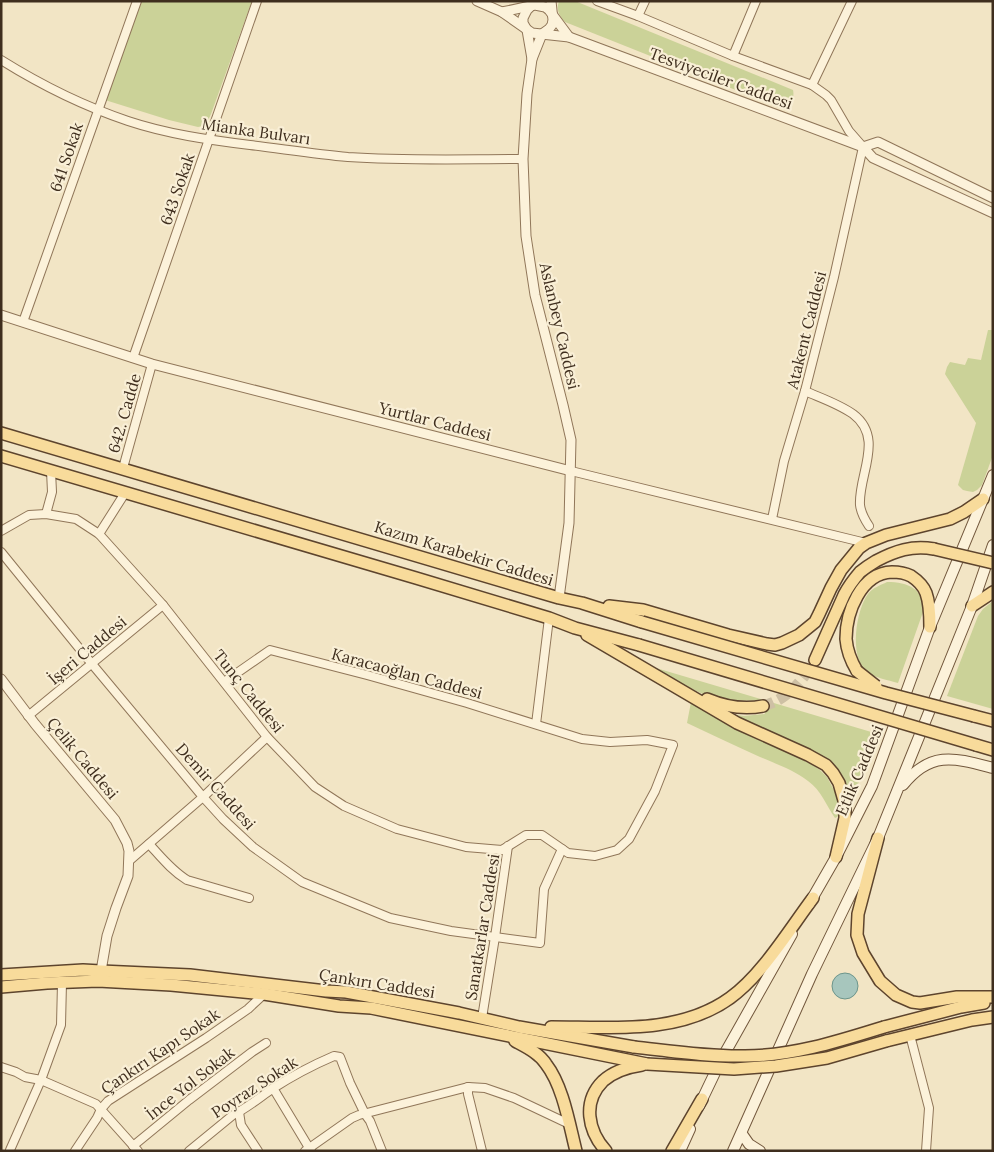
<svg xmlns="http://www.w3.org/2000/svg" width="994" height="1152" font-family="Lora,serif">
	<rect width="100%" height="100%" fill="#f2e5c5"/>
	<g fill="#cbd298">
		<path d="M142 1H252L211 114C208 121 205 126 198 127L169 120 105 100Z"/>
		<path d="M559 1H575L793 90C795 98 790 109 781 108L565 22C559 16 556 9 559 1Z"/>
		<path d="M988 330H993V455L982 485 977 490 973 492 967 491 963 490 958 485 976 423 945 374 947 367 950 362 965 365 968 358 981 360Z"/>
		<path d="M887 582C908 582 925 589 923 612L898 683C888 680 874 678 866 671 849 656 856 610 868 594 872 588 881 585 887 582Z"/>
		<path d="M993 601V709L947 696 978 616 983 609Z"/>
		<path d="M656 668 878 734 852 799C842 775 836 764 813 751L743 722 730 714 744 716 765 714 761 700C744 701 726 701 709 696 692 691 672 677 656 668Z"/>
		<path d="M691 702 726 724 753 735 811 764 820 770 827 777 838 798 839 815 837 817 835 818C826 805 821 790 808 781 794 770 776 764 760 757 735 746 711 734 687 723Z"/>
	</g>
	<circle fill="#a7c6bd" stroke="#6d958b" cx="845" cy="986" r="13"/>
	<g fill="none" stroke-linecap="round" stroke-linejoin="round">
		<path stroke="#cec0a4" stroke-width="11" stroke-dasharray="11 5.5" stroke-linecap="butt" d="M763 706C786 700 801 683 813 663"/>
		<defs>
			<g id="minor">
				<path d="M597 1 638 16 733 56 812 85 826 95 831 100 849 131 863 147 834 277 805 391 784 461 772 519"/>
				<path d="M638 16 645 1"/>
				<path d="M733 56 756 1"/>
				<path d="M1 60C41 85 83 106 128 121 167 134 209 140 250 145 283 149 316 154 348 157 406 161 465 159 523 159"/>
				<path d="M812 85 852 1"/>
				<path d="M23 322 137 1"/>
				<path d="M133 358 257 1"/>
				<path d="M805 391C821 398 839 404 853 414 885 438 858 475 860 505 861 513 865 520 869 526"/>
				<path d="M123 468 152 364"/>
				<path d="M571 471 866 543"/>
				<path d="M46 514 52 492 51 471"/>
				<path d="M1 531 29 515 46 514 76 519 99 534 163 605 267 737 315 787 344 806 397 829 466 847 502 850 526 835H542L568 853 595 856 617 850 629 839 655 791 673 745 647 740 610 742 582 739 467 703 367 675 270 650 224 682"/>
				<path d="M99 534 125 493"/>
				<path d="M1 552 92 664 203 797 223 819 253 847 302 882 390 918 451 931 540 943 544 889 562 849"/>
				<path d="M28 716 163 605"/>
				<path d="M536 724 549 618"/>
				<path d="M149 844C161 857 172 871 187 880L249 898"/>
				<path d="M129 861 203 797 267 737"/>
				<path d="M482 1018 495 937 508 846"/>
				<path d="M910 1035 929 1108 926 1151"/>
				<path d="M1 1067 16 1072 25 1077 41 1080 96 1104 138 1151"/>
				<path d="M468 1087V1094L482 1151"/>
				<path d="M273 1088 311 1151"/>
				<path d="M239 1112 241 1125 258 1151"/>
				<path d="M133 1146 189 1100 252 1052 266 1043"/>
				<path d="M10 1150 41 1080 61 1025 62 983"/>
				<path d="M75 1151 97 1118 101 1109 108 1101 206 1038 248 1009 264 994"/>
				<path d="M189 1151 233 1115C247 1108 259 1098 272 1089 292 1076 313 1065 334 1056L340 1057 350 1083 365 1114 370 1121 382 1151"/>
				<path d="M305 1151 352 1118 359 1115 468 1087 485 1088 514 1098 569 1124"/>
			</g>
			<g id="tertiary">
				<path d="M477 1 502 12 532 33 569 37 863 147 873 158 993 213"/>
				<path d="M551 1 553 20 552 25 549 29 542 34 532 59 527 94 523 159 526 236 535 295 563 405 571 440 569 523 559 598"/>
				<path d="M531 6 527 10 523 18V23L527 30 532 59"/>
				<path d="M502 12 535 5 545 7 549 10 569 37"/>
				<path d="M863 147 878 142 993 198"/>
				<path d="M1 315 152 364 571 471"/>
				<path d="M1 679 35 724 115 820 127 843 129 851 128 876 116 908 107 936 101 971"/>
			</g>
			<g id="secondary">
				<path d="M903 785C931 750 955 758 993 768"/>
				<path d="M809 904 836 857 872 786 930 627 993 475"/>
				<path d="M699 1106 721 1060 792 934"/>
				<path d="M742 1134 749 1144 760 1151"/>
				<path d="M680 1151 690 1129"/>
				<path d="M733 1151 812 974 878 838 972 606 993 545"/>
			</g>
			<g id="primary">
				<path d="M1 433 559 598 582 603 642 622"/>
				<path d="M1 456 416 578 549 618 575 628 639 645"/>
				<path d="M609 606 643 610 728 635 767 644 775 645 782 643 799 635 815 622 819 614 831 588 841 570 859 548 866 543 886 535 950 519 964 512 983 499"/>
				<path d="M972 606 993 592"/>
				<path d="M587 635 737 723 808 755 826 765 833 773 839 783 845 804V818L836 857"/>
				<path d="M815 660 844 595C848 587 854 579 860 572 865 568 871 564 876 561 895 551 912 545 934 549"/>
				<path d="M857 671C851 661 847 651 846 639 846 612 861 573 892 572 899 572 905 573 911 576 917 580 923 585 926 593 930 604 930 616 930 627"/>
				<path d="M707 699C726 707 743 710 763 706"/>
				<path d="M974 716 993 721"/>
				<path d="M976 745 993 750"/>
				<path d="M878 838 858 914 857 935 863 953 880 981 896 995 912 1002 920 1003 957 997H993"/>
				<path d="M1 975 83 970 101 971 190 975 326 991 346 992 459 1013 519 1027 634 1047"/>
				<path d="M1 987 47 983 98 981 171 985 264 994 339 1006 371 1008 647 1064"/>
				<path d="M551 1027C610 1027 679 1035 730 998 762 975 789 930 813 898"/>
				<path d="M884 1027 961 1007 984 1003"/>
				<path d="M515 1041C526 1047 539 1053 546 1064 563 1086 569 1123 576 1151"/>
				<path d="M886 1041 972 1020 993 1017"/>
				<path d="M606 1151C588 1131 582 1102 603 1081 613 1072 628 1067 642 1065"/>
				<path d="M672 1151 702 1099"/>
			</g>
		</defs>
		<use href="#minor" stroke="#907659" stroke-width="10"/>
		<use href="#tertiary" stroke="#907659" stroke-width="11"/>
		<use href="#secondary" stroke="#72573c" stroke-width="12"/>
		<use href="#primary" stroke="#5d442d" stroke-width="14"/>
		<use href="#minor" stroke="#fcf2da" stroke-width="8"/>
		<use href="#tertiary" stroke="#fcf2da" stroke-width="9"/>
		<use href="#secondary" stroke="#fcf2da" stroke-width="10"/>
		<use href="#primary" stroke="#f8db9b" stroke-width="11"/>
		<defs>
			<g id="primary-bridge">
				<path d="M934 549 993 563"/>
				<path d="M642 622 886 693 974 716"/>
				<path d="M639 645 976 745"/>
				<path d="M857 671 876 686"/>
				<path d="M634 1047C670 1051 709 1057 745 1056 793 1056 839 1041 884 1027"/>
				<path d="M647 1064 734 1069 776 1066 827 1058 886 1041"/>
			</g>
		</defs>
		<use href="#primary-bridge" stroke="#5d442d" stroke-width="14" stroke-linecap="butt"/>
		<use href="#primary-bridge" stroke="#f8db9b" stroke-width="11"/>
	</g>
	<g text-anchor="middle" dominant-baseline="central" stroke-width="4.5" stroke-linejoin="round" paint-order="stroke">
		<g font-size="16" fill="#3f2e1e" stroke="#f9efd6">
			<text transform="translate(721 78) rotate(20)">Tesviyeciler Caddesi</text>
			<text transform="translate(256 131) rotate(8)">Mianka Bulvarı</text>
			<text transform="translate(66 157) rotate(-71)">641 Sokak</text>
			<text transform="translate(177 189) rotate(-71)">643 Sokak</text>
			<text transform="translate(560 326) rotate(77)">Aslanbey Caddesi</text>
			<text transform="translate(806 330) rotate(-76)">Atakent Caddesi</text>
			<text transform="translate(124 413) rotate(-74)">642. Cadde</text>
			<text transform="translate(435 421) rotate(14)">Yurtlar Caddesi</text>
			<text transform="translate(464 553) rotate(17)">Kazım Karabekir Caddesi</text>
			<text transform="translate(87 650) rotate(-40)">İşeri Caddesi</text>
			<text transform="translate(407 673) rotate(15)">Karacaoğlan Caddesi</text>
			<text transform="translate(249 691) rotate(51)">Tunç Caddesi</text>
			<text transform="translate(83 758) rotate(50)">Çelik Caddesi</text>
			<text transform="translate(859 770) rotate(-67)">Etlik Caddesi</text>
			<text transform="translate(216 786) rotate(48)">Demir Caddesi</text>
			<text transform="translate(482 927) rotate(-81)">Sanatkarlar Caddesi</text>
			<text transform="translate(377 983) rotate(9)">Çankırı Caddesi</text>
			<text transform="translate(160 1051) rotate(-34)">Çankırı Kapı Sokak</text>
			<text transform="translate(190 1083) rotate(-38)">İnce Yol Sokak</text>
			<text transform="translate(254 1087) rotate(-33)">Poyraz Sokak</text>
		</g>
	</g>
	<rect width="994" height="1152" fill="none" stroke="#3f2e1e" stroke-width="5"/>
</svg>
